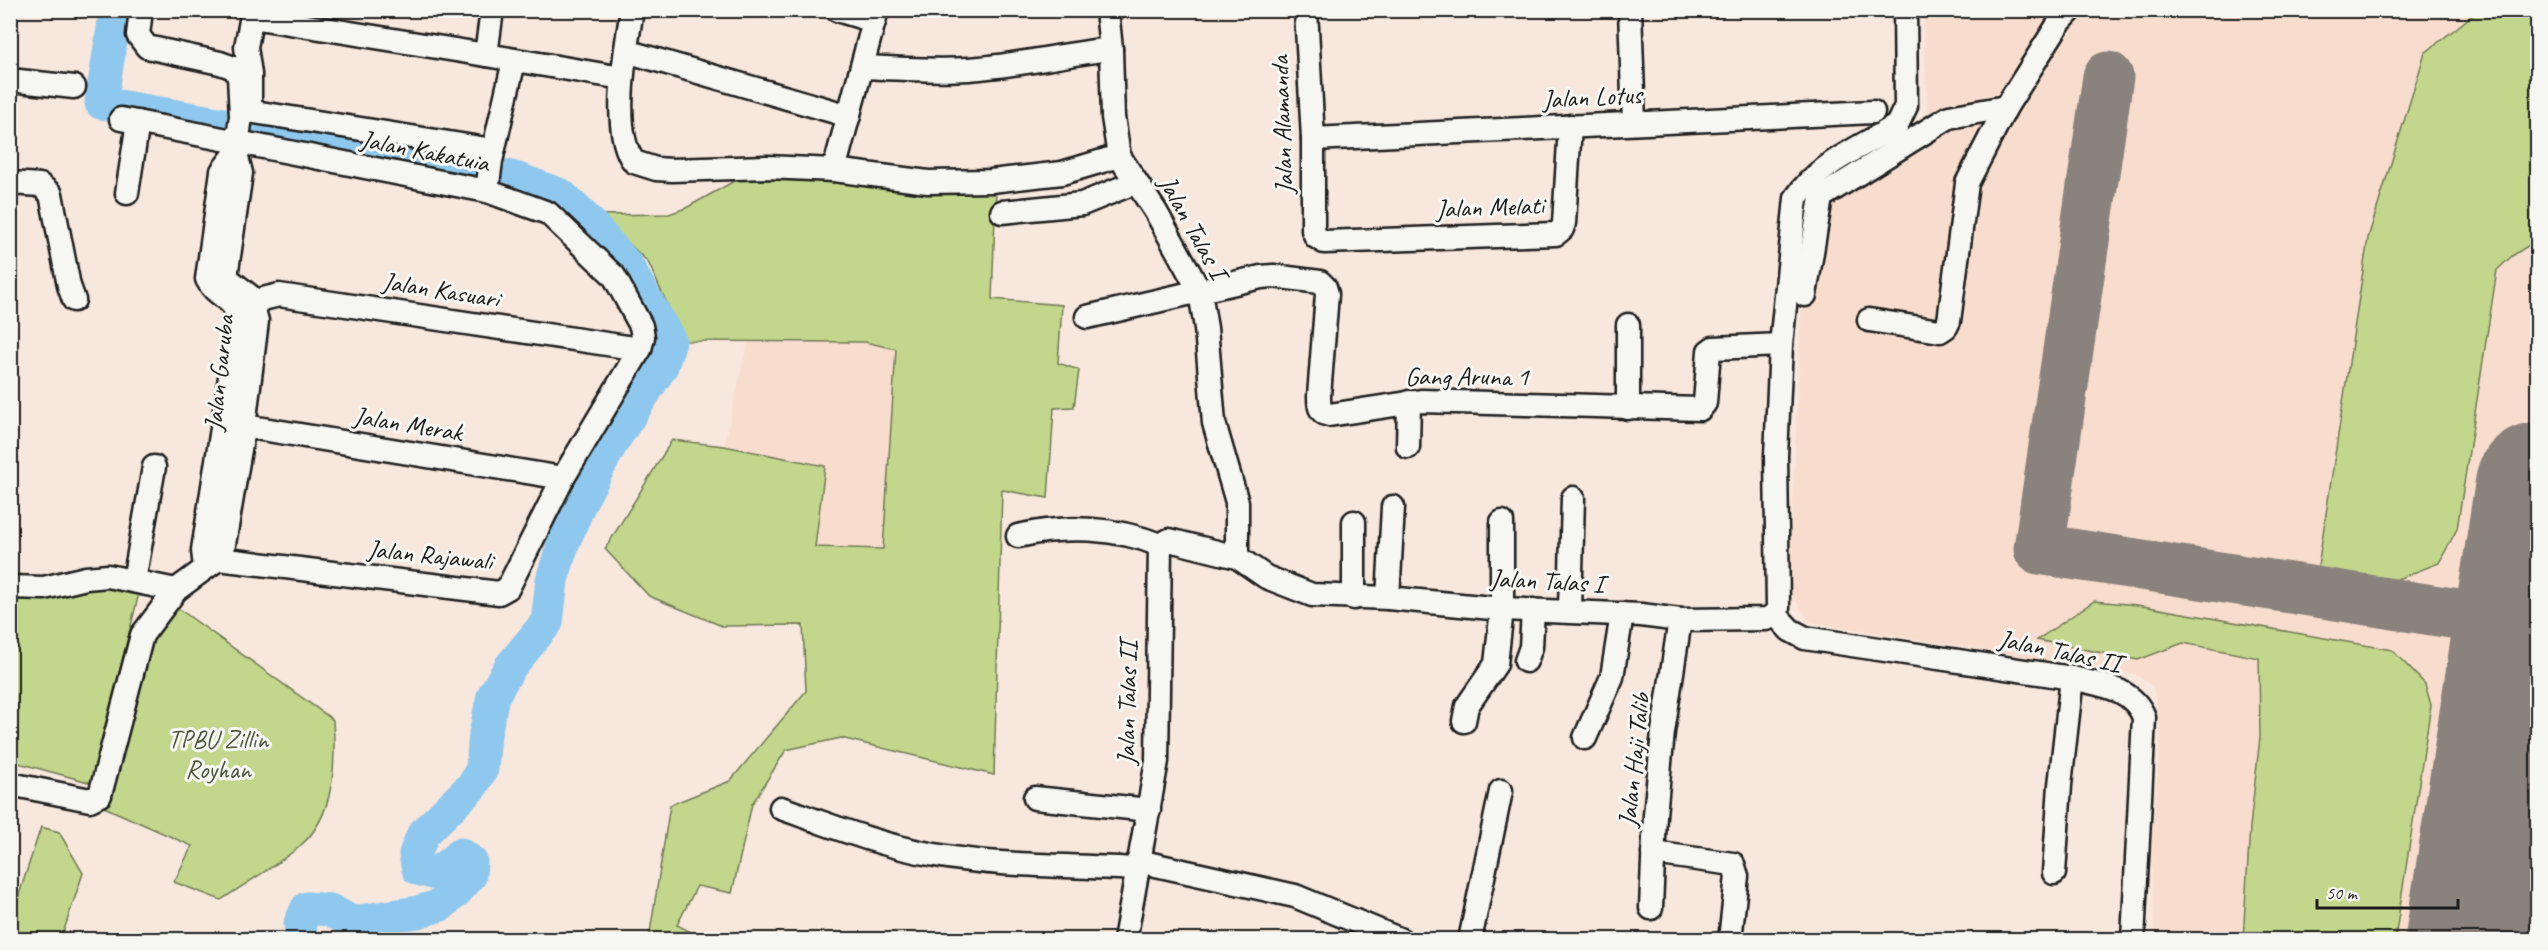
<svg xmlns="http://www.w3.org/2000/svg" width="2548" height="950" font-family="Caveat,sans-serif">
	<rect width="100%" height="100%" fill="#f7e7dd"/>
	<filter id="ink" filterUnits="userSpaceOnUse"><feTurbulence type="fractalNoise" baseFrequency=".0167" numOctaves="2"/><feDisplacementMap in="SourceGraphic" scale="12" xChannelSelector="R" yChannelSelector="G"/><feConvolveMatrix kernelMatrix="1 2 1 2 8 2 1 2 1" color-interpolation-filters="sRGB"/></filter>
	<g filter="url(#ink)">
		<g fill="#f8ddce">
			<path d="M1923 11H2537V939H2155L2151 850 2161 733 2153 686 2135 674 1809 622 1789 590 1802 291 1815 196 1928 120Z"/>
			<path d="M748 341 865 342 896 348 883 549 815 548 825 466 724 446Z"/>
		</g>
		<g fill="#c2d68c" stroke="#6f7954" stroke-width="1.5">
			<path d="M2479 10 2537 11 2538 246 2529 245 2512 256 2497 270 2457 529 2439 563 2395 580 2317 573 2368 238 2425 53Z"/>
			<path d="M777 175 996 188 992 299 1062 305 1058 363 1079 370 1074 407 1054 408 1048 498 1002 490 994 775 841 738 786 750 752 804 732 893 697 886 677 925 701 937V939H649L670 805 730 781 806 691 803 625 722 626 649 596 605 549 672 440 724 446 825 466 815 547 883 549 896 349 865 342 684 341 648 262 599 215 669 214 686 208 736 180H763Z"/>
			<path d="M88 580 139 593 92 783 11 761 10 592Z"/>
			<path d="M2094 601 2137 605 2392 650 2425 684 2431 705 2395 939H2243L2250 827 2260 737 2259 658 2183 643 2138 660 2037 640Z"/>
			<path d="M175 606 333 720C336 761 335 816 301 845 277 866 247 882 221 900L174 882 192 846 104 807 154 627Z"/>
			<path d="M41 827 59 832 83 873 61 939H11V919Z"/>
		</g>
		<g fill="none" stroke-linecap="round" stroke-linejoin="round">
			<path stroke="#8fc8ee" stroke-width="33" d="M116 10 101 103 446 162 515 178 561 195 589 222 626 264 670 341 662 366 612 443 581 501 563 544 552 580 547 622 510 667 493 696 485 734 482 769 472 786 423 834 415 854 418 869 436 874 461 854 471 862 470 876 456 892 441 905 418 912 352 922 330 910 307 908 300 923 301 940"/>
			<path stroke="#8a827c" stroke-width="51" d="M2108 77 2039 549 2516 623"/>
			<path stroke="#8a827c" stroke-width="126" d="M2468 940 2538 485"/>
			<defs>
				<g id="minor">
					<path d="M253 10 246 47 250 74V106L254 112 493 150"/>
					<path d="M492 10 486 55 622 78"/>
					<path d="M632 10C626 47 610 132 634 162L656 169 672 170 767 167 834 170 928 182 991 181 1062 173 1119 156"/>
					<path d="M837 10 874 21"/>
					<path d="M1107 10 1111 49 1113 117 1119 156 1156 212 1200 292 1206 328 1214 423 1237 502V557L1266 577 1312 595 1388 598 1502 609 1641 615 1680 620 1766 619 1776 615 1778 608 1776 456 1781 345 1796 198C1819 163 1862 147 1897 125L1906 106 1905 10"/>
					<path d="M1306 10 1313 139V230L1316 237 1324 242 1556 234 1562 229 1564 223 1570 126"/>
					<path d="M1630 10 1634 123"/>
					<path d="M252 17 486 55"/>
					<path d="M626 51 849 116"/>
					<path d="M862 67C898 69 933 71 969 69 1017 66 1064 54 1111 49"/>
					<path d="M10 80 74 87"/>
					<path d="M121 119 487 191 548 213 614 276 641 326 643 337 640 349 563 478 508 588 499 593 218 559"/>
					<path d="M1313 139 1873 112"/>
					<path d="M834 170 877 10"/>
					<path d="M10 183 40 185 51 194 69 286 74 300"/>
					<path d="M487 191 491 161 514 61"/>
					<path d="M127 193 138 122"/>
					<path d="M1002 212 1082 204 1136 182"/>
					<path d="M1805 295 1821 197 1949 117 2006 107"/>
					<path d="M239 305 279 295 640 349"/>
					<path d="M1087 317 1261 277 1273 276 1320 282 1325 287 1327 294 1319 396C1319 405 1319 413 1329 415L1421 401 1700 409 1705 403 1709 351 1713 348 1781 345"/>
					<path d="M1869 320 1940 331 1946 327 1949 321 1967 183 2006 107 2059 23 2071 10"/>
					<path d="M1628 325V408"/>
					<path d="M244 426 563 478"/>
					<path d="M1408 447 1409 402"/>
					<path d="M1018 536C1064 525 1116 527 1160 545"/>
					<path d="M205 568 203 550 239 320C234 296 217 299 207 279L222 171 236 153"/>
					<path d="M134 581 154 467"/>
					<path d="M10 587 44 588 86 578 108 576 176 590"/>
					<path d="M1354 598V522"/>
					<path d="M1388 598 1393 507"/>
					<path d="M1570 610 1573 498"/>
					<path d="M1776 615 1790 630 1805 638 2072 678C2100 685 2132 687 2144 717L2133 940"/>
					<path d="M1526 661 1531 647 1533 610"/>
					<path d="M1464 721 1467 706 1496 664 1502 609V522"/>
					<path d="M1585 738 1612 677 1622 614"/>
					<path d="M10 784 90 800 100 795 142 635 176 590 218 559 223 550 244 426 257 321 250 296 226 277 241 173 236 153 241 116 239 77 234 68 220 63 147 47 138 35 141 10"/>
					<path d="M1035 798 1149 810"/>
					<path d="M781 808C831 826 882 846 935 855 1000 867 1071 865 1137 869"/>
					<path d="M1653 853 1733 864 1737 876 1730 940"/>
					<path d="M1138 861 1295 896 1401 940"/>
					<path d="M2054 873 2060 785 2072 678"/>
					<path d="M1651 908 1655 815 1663 732 1680 620"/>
					<path d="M1125 940 1157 761 1160 545 1169 540 1237 557"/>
					<path d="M1470 940 1501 791"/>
				</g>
			</defs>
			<use href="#minor" stroke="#1c1c1c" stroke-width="27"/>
			<use href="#minor" stroke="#f6f6f2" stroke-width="22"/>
		</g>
	</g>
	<g text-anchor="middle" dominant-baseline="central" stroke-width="6" stroke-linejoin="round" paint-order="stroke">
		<g font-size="26" fill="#1c1c1c" stroke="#f6f6f2">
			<text transform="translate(1592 97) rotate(-3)">Jalan Lotus</text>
			<text transform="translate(1282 125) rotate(-92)">Jalan Alamanda</text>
			<text transform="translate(425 151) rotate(11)">Jalan Kakatuia</text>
			<text transform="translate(1490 207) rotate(-2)">Jalan Melati</text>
			<text transform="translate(1193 227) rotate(61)">Jalan Talas I</text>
			<text transform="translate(441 290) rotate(9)">Jalan Kasuari</text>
			<text transform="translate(219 373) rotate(-84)">Jalan Garuba</text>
			<text x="1467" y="376">Gang Aruna 1</text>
			<text transform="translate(408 424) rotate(9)">Jalan Merak</text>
			<text transform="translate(430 555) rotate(6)">Jalan Rajawali</text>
			<text transform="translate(1547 581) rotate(3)">Jalan Talas I</text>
			<text transform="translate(2060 651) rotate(12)">Jalan Talas II</text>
			<text transform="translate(1127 703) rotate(-89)">Jalan Talas II</text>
			<text transform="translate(1634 760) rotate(-84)">Jalan Haji Talib</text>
		</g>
		<g font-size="26" fill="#4e543e" stroke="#f6f6f2">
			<text x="218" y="739">TPBU Zillin<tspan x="218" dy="30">Royhan</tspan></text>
		</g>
	</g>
	<rect width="2548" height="950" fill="none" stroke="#f6f6f2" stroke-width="36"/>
	<rect x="18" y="18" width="2512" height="914" fill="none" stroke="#1c1c1c" stroke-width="2" filter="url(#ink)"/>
	<path d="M2317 899v9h141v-9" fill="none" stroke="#1c1c1c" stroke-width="3"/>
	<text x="2326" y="899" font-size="18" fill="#1c1c1c" stroke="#f6f6f2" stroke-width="4.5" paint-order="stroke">50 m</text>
</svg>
